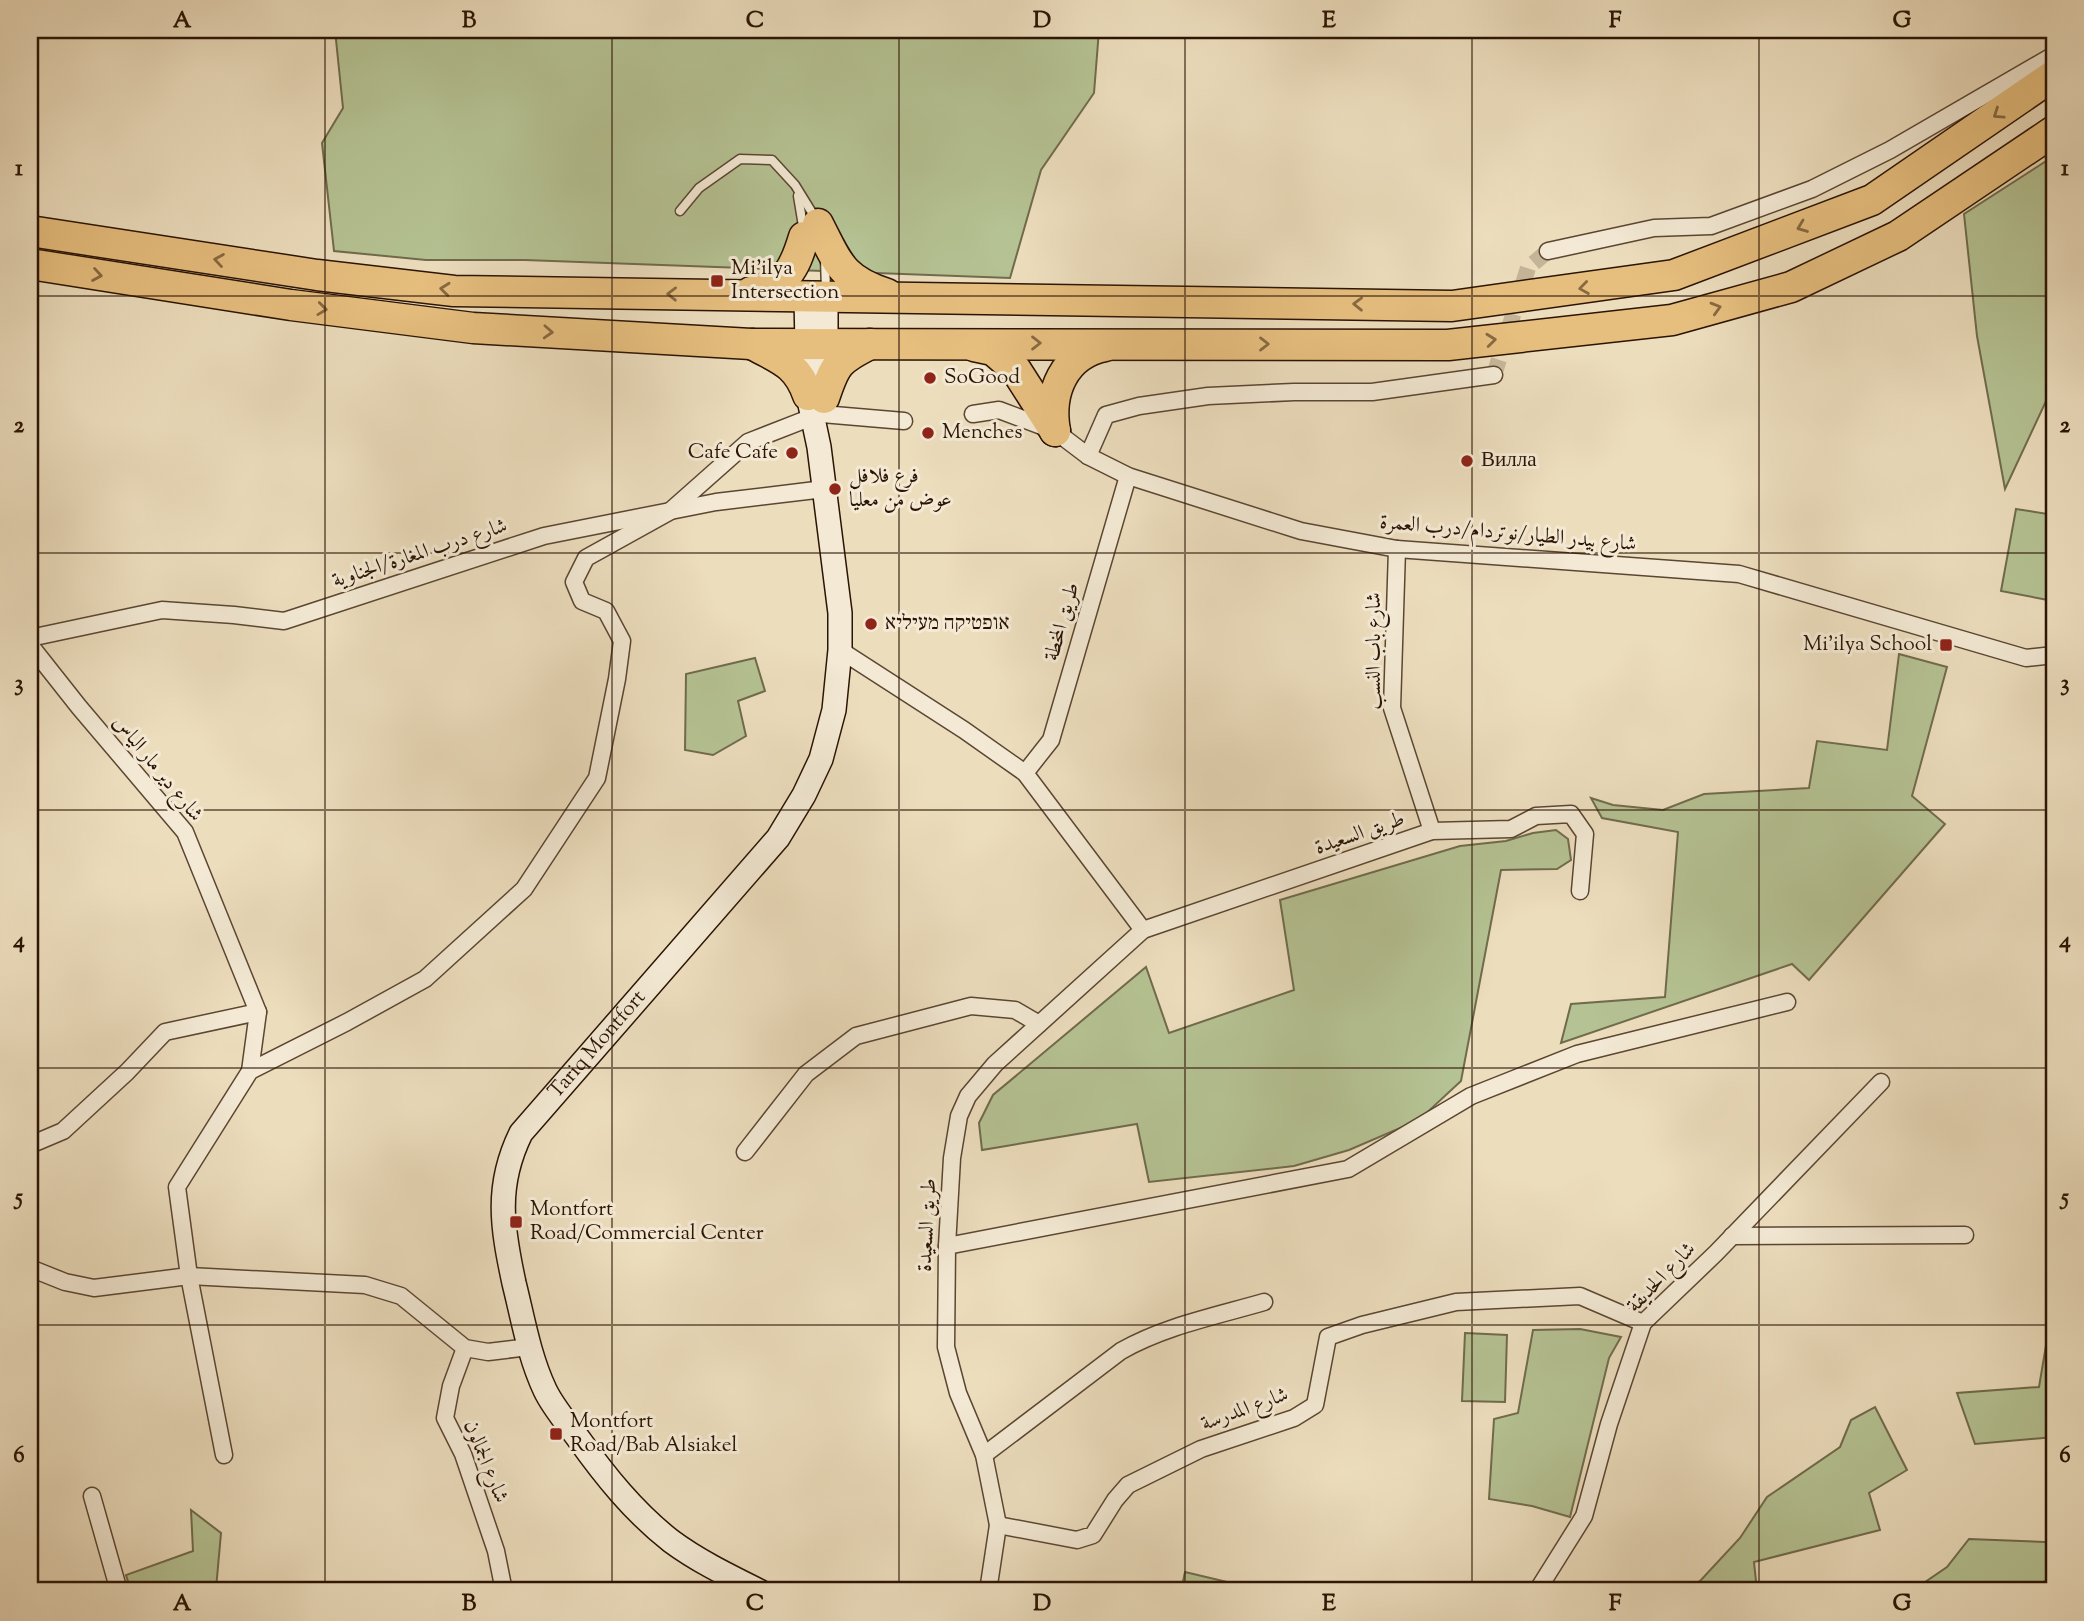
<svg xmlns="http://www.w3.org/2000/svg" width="2084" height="1621" font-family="'Sorts Mill Goudy',Amiri,'Frank Ruhl Libre',serif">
	<rect width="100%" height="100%" fill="#ecddbd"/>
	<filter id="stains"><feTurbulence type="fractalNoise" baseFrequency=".00286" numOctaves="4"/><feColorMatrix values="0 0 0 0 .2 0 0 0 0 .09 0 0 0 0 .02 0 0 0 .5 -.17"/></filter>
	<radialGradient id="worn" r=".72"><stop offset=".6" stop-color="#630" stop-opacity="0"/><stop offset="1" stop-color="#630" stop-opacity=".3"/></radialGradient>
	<g fill="#b5c293" stroke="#706b4c" stroke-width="2">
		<path d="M335 30H1099L1094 93 1041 170 1010 278 525 260H426L334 251 322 143 343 108Z"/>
		<path d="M2054 156V384L2005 489 1977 336 1964 214Z"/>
		<path d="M2016 509 2054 515 2053 601 2001 591Z"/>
		<path d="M1899 654 1947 667 1912 796 1945 824 1809 980 1792 964 1561 1043 1571 1004 1665 997 1678 832 1602 818 1591 798 1613 805 1663 810 1704 794 1809 788 1817 741 1887 750Z"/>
		<path d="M755 658 765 691 738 701 746 736 713 755 685 750 686 674Z"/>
		<path d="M1556 830 1568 839 1571 860 1557 869 1501 870 1461 1081 1419 1120 1349 1150 1294 1166 1149 1182 1137 1124 982 1150 979 1123 993 1095 1146 967 1169 1033 1294 990 1280 900 1460 846 1506 841 1533 833Z"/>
		<path d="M2054 1298V1437L1975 1444 1957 1393 2039 1387Z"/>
		<path d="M1580 1329 1621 1337 1609 1358 1570 1517 1532 1506 1489 1499 1494 1419 1518 1413 1533 1330Z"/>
		<path d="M1465 1333 1507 1335 1505 1402 1462 1401Z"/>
		<path d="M1875 1407 1907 1470 1869 1493 1880 1530 1754 1562 1757 1591H1687L1701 1580 1740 1538 1767 1497 1840 1447 1851 1420Z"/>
		<path d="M191 1510 221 1533 216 1589 223 1591H131L126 1575 193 1551Z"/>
		<path d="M1969 1539 2045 1542 2054 1540V1578L2018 1591H1912L1947 1567Z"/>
		<path d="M1185 1572 1261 1590 1260 1591H1181Z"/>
	</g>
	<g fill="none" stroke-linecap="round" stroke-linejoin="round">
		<path stroke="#c5b598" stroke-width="16" stroke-dasharray="16 8" stroke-linecap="butt" d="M1494 375 1528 268 1548 251"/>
		<defs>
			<g id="lane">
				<path d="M798 196 804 232"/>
				<path d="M680 211 699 188 740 159 772 160 795 185 816 219"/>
				<path d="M825 259 826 291"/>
			</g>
			<g id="street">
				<path d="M1548 251 1654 228 1711 226 1812 189 1890 150 2054 55"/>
				<path d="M822 414 904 421"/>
				<path d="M973 414 999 410 1055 431 1088 456 1128 476 1301 531 1397 549 1739 574 2026 658 2054 655"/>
				<path d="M1088 456 1106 415 1139 406 1208 396 1294 392H1372L1494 375"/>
				<path d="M1397 549 1392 708 1432 831"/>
				<path d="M30 638 162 610 234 615 284 621 544 536 716 502 824 489"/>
				<path d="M30 645 79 707 185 832 258 1012 250 1071"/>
				<path d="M840 650 964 730 1025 773 1143 930"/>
				<path d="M1025 773 1051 740 1128 476"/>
				<path d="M30 1145 63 1131 127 1072 165 1032 258 1012"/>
				<path d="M745 1152 806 1074 856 1036 971 1006 1015 1010 1039 1024"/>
				<path d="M1732 1236 1965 1235"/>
				<path d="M947 1246 1348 1169 1471 1096 1577 1054 1787 1002"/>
				<path d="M30 1268 65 1282 94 1288 189 1276 365 1285 401 1296 465 1348 488 1352 529 1347"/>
				<path d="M465 1348 451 1386 445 1418 463 1454 496 1551 504 1591"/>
				<path d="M224 1455 189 1276 177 1187 250 1071 347 1022 425 979 524 889 597 778 617 679 622 641 606 611 582 601 574 582 586 558 669 512 748 442 812 417"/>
				<path d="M984 1455 1121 1351C1165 1326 1216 1316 1264 1302"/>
				<path d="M92 1496 119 1591"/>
				<path d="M998 1525 1077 1540 1093 1535 1115 1500 1128 1485 1201 1449 1294 1418 1315 1405 1328 1337 1362 1325 1456 1302 1580 1296 1643 1323"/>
				<path d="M988 1591 998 1525 984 1455 958 1393 946 1347 947 1246 952 1158 959 1116 968 1096 995 1064 1143 930 1432 831 1511 829 1536 816 1571 814 1585 834 1580 891"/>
				<path d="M1537 1591 1584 1516 1609 1424 1643 1323 1716 1253 1881 1082"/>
			</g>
			<g id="secondary">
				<path d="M826 360V297"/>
				<path id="s1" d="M759 1591C729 1576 698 1561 671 1541 634 1512 605 1476 578 1438 567 1423 553 1407 545 1390 529 1356 523 1319 514 1283 502 1227 495 1186 521 1133L778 838 804 795 821 759 834 710 840 650V613L819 447 808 395 806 297"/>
			</g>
			<g id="highway">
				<path d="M818 224C838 263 842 280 887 294"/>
				<path d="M30 231 317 275 454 291 1452 306 1674 275 1872 200 2054 75"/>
				<path d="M30 264 291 305 473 328 751 344 1448 345 1672 320 1791 287 1898 236 2054 131"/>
				<path d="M751 292C787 285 794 270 804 237"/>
				<path d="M752 344C779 359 797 363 808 395"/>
				<path d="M974 346 993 350 1016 370 1055 431"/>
				<path d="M824 398C835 364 838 360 870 344"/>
				<path d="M1055 431C1048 392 1064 354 1105 346"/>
			</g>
		</defs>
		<use href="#lane" stroke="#5b4632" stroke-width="11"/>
		<use href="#street" stroke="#5b4632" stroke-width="19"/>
		<use href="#secondary" stroke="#2b1404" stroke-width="26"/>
		<use href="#highway" stroke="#2b1404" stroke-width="33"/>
		<use href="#lane" stroke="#f3e9d4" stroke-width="8"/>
		<use href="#street" stroke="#f3e9d4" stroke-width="16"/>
		<use href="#secondary" stroke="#f3e9d4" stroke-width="23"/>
		<use href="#highway" stroke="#e6be7e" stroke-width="30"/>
	</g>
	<defs><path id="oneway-chevron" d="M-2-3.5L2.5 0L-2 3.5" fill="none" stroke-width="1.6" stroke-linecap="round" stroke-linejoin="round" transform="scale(1.75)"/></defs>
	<g stroke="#886941">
		<use href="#oneway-chevron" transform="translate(1998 114) rotate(146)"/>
		<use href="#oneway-chevron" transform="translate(1802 227) rotate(159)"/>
		<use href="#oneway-chevron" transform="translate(219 260) rotate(-171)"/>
		<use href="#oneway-chevron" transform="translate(97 275) rotate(9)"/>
		<use href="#oneway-chevron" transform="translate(1584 288) rotate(172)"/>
		<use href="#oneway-chevron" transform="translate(445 289) rotate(-174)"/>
		<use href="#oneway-chevron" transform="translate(672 294) rotate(-179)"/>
		<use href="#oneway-chevron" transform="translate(1358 304) rotate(-179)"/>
		<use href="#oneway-chevron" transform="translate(1716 308) rotate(-16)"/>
		<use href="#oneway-chevron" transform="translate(322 309) rotate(7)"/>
		<use href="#oneway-chevron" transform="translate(548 332) rotate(3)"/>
		<use href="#oneway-chevron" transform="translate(1491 340) rotate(-6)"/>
		<use href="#oneway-chevron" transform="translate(1036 343)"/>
		<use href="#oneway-chevron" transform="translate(1264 344)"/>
	</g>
	<path fill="none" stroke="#2b1404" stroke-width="2" stroke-opacity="0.55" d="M325 30V1591M612 30V1591M899 30V1591M1185 30V1591M1472 30V1591M1759 30V1591M30 296H2054M30 553H2054M30 810H2054M30 1068H2054M30 1325H2054"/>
	<g fill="#8f2418" stroke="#f3e9d4" stroke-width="2.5">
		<rect x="710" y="274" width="14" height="14" rx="3.5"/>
		<circle cx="930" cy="378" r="7"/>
		<circle cx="928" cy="433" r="7"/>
		<circle cx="792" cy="453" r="7"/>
		<circle cx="1467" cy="461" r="7"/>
		<circle cx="835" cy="489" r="7"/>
		<circle cx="871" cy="624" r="7"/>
		<rect x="1939" y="638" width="14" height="14" rx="3.5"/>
		<rect x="509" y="1215" width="14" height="14" rx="3.5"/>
		<rect x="549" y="1427" width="14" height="14" rx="3.5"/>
	</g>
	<g text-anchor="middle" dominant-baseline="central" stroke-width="6" stroke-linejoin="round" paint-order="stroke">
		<g font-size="21" fill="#2b1404" stroke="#f3e9d4" text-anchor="start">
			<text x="731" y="269">Mi'ilya<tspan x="731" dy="24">Intersection</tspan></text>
			<text x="944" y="378">SoGood</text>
			<text x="942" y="433">Menches</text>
			<text x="778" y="453" text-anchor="end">Cafe Cafe</text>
			<text x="1481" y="461">Вилла</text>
			<text x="849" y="477">فرع فلافل<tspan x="849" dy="24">عوض من معليا</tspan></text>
			<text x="885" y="624">אופטיקה מעיליא</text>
			<text x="1932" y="645" text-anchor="end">Mi'ilya School</text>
			<text x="530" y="1210">Montfort<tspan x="530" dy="24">Road/Commercial Center</tspan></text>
			<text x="570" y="1422">Montfort<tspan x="570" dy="24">Road/Bab Alsiakel</tspan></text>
		</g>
		<g font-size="21" fill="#2b1404" stroke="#f3e9d4">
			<text transform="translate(1508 534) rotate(5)">شارع بيدر الطيار/نوتردام/درب العمرة</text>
			<text transform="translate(420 554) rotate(-18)">شارع درب المغارة/الجناوية</text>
			<text transform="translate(1063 622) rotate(-74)">طريق المخطة</text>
			<text transform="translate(1375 651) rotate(-90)">شارع باب النسب</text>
			<text transform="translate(157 769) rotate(51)">شارع دير مار الياس</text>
			<text transform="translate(1360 834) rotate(-19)">طريق السعيدة</text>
			<text stroke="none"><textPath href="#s1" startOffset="681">Tariq Montfort</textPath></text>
			<text transform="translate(928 1225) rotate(-87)">طريق السعيدة</text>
			<text transform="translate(1662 1278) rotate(-46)">شارع الحديقة</text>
			<text transform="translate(1245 1410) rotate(-20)">شارع المدرسة</text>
			<text transform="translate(485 1462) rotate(68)">شارع الجمالون</text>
		</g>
	</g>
	<rect width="2084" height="1621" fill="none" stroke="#ecddbd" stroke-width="77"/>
	<rect x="38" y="38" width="2008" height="1544" fill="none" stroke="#2b1404" stroke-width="2.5"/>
	<g font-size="23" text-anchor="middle" font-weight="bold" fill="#2b1404">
		<text x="182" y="27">A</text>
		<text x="469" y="27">B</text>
		<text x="755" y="27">C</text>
		<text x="1042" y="27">D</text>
		<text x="1329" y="27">E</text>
		<text x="1615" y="27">F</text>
		<text x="1902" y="27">G</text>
		<text x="19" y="175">1</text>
		<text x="2065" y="175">1</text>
		<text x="19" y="432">2</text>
		<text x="2065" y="432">2</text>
		<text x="19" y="690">3</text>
		<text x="2065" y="690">3</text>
		<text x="19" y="947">4</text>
		<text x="2065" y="947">4</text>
		<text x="19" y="1204">5</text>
		<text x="2065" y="1204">5</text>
		<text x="19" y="1462">6</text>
		<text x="2065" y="1462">6</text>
		<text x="182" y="1610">A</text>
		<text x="469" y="1610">B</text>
		<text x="755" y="1610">C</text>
		<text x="1042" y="1610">D</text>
		<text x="1329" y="1610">E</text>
		<text x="1615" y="1610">F</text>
		<text x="1902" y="1610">G</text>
	</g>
	<rect width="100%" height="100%" filter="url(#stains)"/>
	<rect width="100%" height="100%" fill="url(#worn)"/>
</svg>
